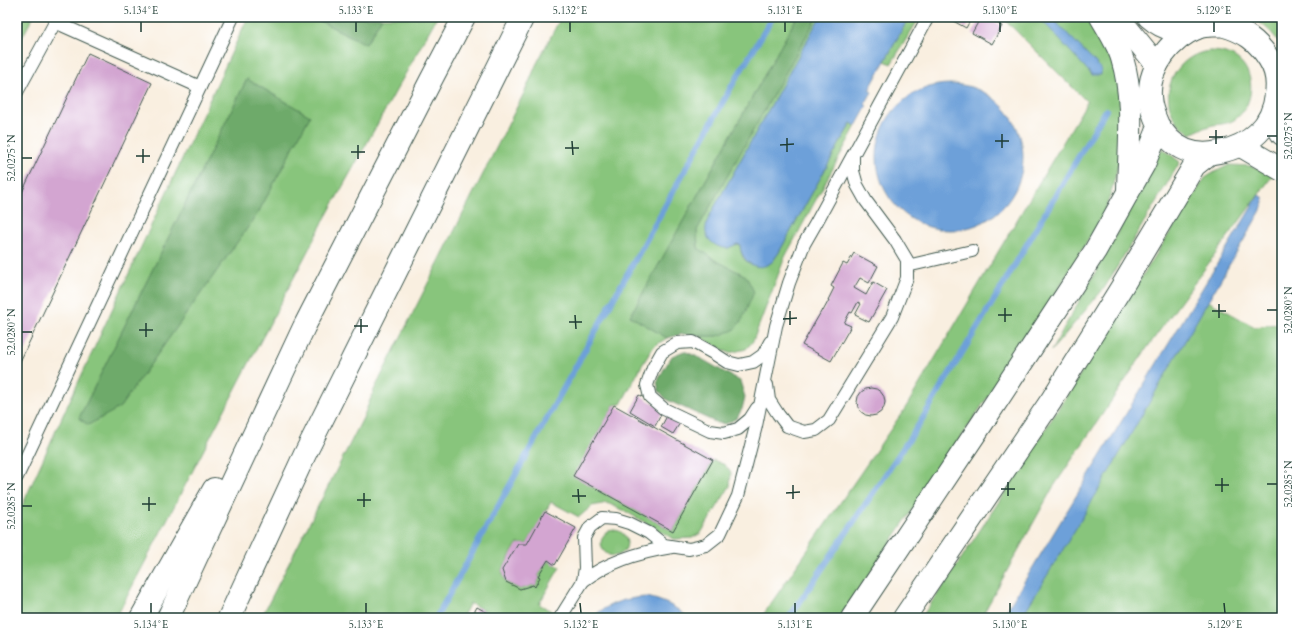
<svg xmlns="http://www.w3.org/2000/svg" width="1299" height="635" font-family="Cardo,serif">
	<rect width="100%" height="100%" fill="#fff"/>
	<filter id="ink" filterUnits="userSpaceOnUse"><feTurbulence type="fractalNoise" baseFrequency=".025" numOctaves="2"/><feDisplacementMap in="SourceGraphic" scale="8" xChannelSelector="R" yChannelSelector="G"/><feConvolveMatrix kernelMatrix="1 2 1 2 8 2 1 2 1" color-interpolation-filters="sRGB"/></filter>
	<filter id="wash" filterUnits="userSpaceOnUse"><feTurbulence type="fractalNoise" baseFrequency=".012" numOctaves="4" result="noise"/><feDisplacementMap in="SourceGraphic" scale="16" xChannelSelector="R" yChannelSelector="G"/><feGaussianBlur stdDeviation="0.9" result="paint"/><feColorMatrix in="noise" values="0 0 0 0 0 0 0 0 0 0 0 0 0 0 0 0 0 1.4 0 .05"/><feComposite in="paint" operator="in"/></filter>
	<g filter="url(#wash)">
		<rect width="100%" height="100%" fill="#f9efe0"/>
		<g fill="#88c57b" stroke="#548158" fill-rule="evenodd">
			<path d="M17 17H33L17 47Z"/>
			<path d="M248 17H312L366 44 382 17H437L323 222 134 583 116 618H17V517L57 428ZM247 79 310 116 258 213 120 407 88 425 79 418Z"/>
			<path d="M561 17H797L630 316 667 338 654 346 641 367 621 404 614 405 574 476 673 531 713 460 725 465 731 473 730 486 701 533 692 538 674 539 623 510 607 503 592 506 579 517 551 502 527 544H517L502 570 506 582 520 589 533 585 535 587 540 577 538 576 548 560 560 567 539 604 553 612 549 618H497L470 603 462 618H261L363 418 374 390 527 87 536 65Z"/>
			<path d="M817 17H820L709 217 718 246 728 248 737 244 740 245C741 259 746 265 760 265 764 265 768 265 772 262 774 260 776 256 778 254L851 123 856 126 785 257 753 341 746 349 729 353 698 336H718L746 276 715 260 698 248 697 230Z"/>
			<path d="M909 17H920L891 64 885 61Z"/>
			<path d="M1002 17H1089L1100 33 1114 65 1122 105 1123 140 1116 174 1109 199 1101 219 1038 322 840 618H761L906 407 1087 102Z"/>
			<path d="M1249 17H1282V47C1274 34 1263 22 1249 17Z"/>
			<path d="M1209 51C1217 51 1225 52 1233 56 1257 69 1256 105 1234 120 1227 124 1221 124 1213 125 1205 127 1198 130 1191 134 1186 130 1181 127 1177 122 1156 94 1176 55 1209 51Z"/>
			<path d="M1162 148 1180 162 1105 287 1051 351 1119 230Z"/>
			<path d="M1229 165 1252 166 1273 175 1147 348 1052 489 981 618H921C1020 474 1110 325 1205 178L1213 173Z"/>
			<path d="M1208 301 1255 327 1282 323V618H1020Z"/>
			<circle cx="614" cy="543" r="13"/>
		</g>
		<g fill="#6eaa6b" stroke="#467450">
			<path d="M312 17H382L366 44Z"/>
			<path d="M797 17H817L697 230 698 248 715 260 746 276 754 292 742 320 734 330 718 336H698L683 334 667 338 630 316Z"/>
			<path d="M247 79 310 116 258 213 120 407 112 412 88 425 79 418Z"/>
			<path d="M684 351 700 358 740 381 745 397 742 409 737 418 726 424 717 423 667 400 659 391 657 382 664 369 672 356Z"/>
		</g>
		<g fill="#6da0d9" stroke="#466e86">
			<path d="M820 17H909L869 90 872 92 865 104 867 106 856 126 851 123 778 254C776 256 774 260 772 262 757 274 741 261 740 245L737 244C734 245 731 247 728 248 719 249 708 242 706 233 705 228 707 222 709 217Z"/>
			<path d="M1039 17H1051L1098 65 1101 70V75H1092Z"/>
			<circle cx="950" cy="157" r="73"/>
			<path d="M1259 195 1263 197 1264 203 1260 212 1081 520 1021 618H1002Z"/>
			<path d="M647 597C663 601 676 606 688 618H592C608 603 625 598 647 597Z"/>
		</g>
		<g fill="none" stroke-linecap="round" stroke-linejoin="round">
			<g stroke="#6da0d9" stroke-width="6">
				<path d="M436 618 734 82 773 17"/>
				<path d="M789 618 918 426 1000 290 1106 110"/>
			</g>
		</g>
		<g id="blocks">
			<g fill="#d3a5d1">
				<path d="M946 17H972L966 28Z"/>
				<path d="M981 17H986L1002 26 992 44 972 33Z"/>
				<path d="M88 53 152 83 17 368V203Z"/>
				<path d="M854 253 878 266 869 283 860 278 854 288 866 295 873 282 887 290 869 322 855 315 861 304 858 302 852 313 850 312 844 323 851 326 831 361 802 345 822 310 823 311 829 300H828L834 288 831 286 843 263 847 265Z"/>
				<circle cx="871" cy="402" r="14"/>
				<path d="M639 395 664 409 655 426 630 411Z"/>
				<path d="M614 405 713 460 673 531 573 476Z"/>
				<path d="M667 416 680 423 673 434 661 427Z"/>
				<path d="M545 511 576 528 555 565 548 560 538 576 540 577 535 587 533 585 520 589 506 582 502 570 518 544H527Z"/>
				<path d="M477 607 497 618H471Z"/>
			</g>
		</g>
	</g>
	<g filter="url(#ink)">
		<use href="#blocks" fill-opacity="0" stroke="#40584e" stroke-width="1"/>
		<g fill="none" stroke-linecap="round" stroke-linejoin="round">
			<defs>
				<g id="service">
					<path d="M55 22 200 87"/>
					<path d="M17 92 58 17"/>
					<path d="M907 266 972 251"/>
					<path d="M767 385 769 400 778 414 787 426 804 432 816 430 829 420 892 317 907 278V260L895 240 866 201 857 185 853 171V156"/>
					<path d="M757 408 750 419 738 429 724 433 710 431 664 409 650 397 647 385 653 368 662 352 677 343 693 342 713 353 727 362 739 365 753 362 763 355 770 342"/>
					<path d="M17 477 233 17"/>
					<path d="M583 581C609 561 640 552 672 547"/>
					<path d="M560 618 583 581 585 568 584 538 590 527 602 518 616 519 629 523 649 533 664 545 689 549 706 545 720 534 738 496 756 426 776 326 789 283 804 244 816 223 928 17"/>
				</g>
				<g id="minor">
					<path d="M1271 116 1282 134"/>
					<path d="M1241 146 1282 170"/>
				</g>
				<g id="secondary">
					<path d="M1118 17 1157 65"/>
					<path d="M1149 17C1166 32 1176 30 1197 28"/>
					<path d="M1221 25C1244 31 1257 40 1269 59 1276 70 1278 82 1276 94 1273 126 1250 146 1219 152 1201 156 1183 153 1169 139 1166 135 1161 130 1158 125 1154 116 1150 106 1150 96 1148 67 1172 38 1197 28 1205 25 1214 26 1221 25Z"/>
				</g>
				<g id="motorway">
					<path d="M1101 17C1107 27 1119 47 1122 58 1135 101 1129 146 1128 190"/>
					<path d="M141 618 214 489"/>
					<path d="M168 618 304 327 431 80 464 17"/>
					<path d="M229 618 305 454 523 17"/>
					<path d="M852 618 983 422 1095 251 1144 164 1159 127"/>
					<path d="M904 618 1051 401 1123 285 1194 166 1209 154"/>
				</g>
			</defs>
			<use href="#service" stroke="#40584e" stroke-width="14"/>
			<use href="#minor" stroke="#40584e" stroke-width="24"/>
			<use href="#secondary" stroke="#40584e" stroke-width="24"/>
			<use href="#motorway" stroke="#40584e" stroke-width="24"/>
			<use href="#service" stroke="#fff" stroke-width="12"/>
			<use href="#minor" stroke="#fff" stroke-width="22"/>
			<use href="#secondary" stroke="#fff" stroke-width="22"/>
			<use href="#motorway" stroke="#fff" stroke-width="22"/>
		</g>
	</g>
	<path fill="none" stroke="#1f3d34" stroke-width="1.5" d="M141 22V32M356 22V32M570 22V32M785 22V32M1000 22V32M1214 22V32M1216 130V144M1002 134V148M1267 136H1277M1209 137H1223M787 138V152M572 141 573 155M995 141H1009M358 145V159M780 145 794 144M565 148H579M143 149V163M351 152H365M136 156H150M22 158H32M1219 304V318M1005 308V322M1267 310H1277M790 311V325M1212 311H1226M575 315 576 329M998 315H1012M361 319V333M783 319 797 318M569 322H582M146 323V337M354 326H368M139 330H153M22 332H32M1222 478V492M1008 482V496M1267 484H1277M793 485V499M1215 485H1229M578 489 579 503M1001 489H1015M364 493V507M786 493 800 492M572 496H586M149 497V511M357 500H371M142 504H156M22 506H32M151 603V613M366 603V613M580 603 581 613M795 603V613M1010 603V613M1224 603 1225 613"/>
	<rect width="1299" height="635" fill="none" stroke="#fff" stroke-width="44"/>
	<rect x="22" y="22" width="1255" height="591" fill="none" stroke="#1f3d34" stroke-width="1.5"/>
	<g font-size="10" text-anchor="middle" fill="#1f3d34">
		<text x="141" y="14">5.134°E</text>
		<text x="356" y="14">5.133°E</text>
		<text x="570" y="14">5.132°E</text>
		<text x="785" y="14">5.131°E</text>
		<text x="1000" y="14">5.130°E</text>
		<text x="1214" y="14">5.129°E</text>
		<text transform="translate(1288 136) rotate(-90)" y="4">52.0275°N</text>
		<text transform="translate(11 158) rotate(-90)" y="4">52.0275°N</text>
		<text transform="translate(1288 310) rotate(-90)" y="4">52.0280°N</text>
		<text transform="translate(11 332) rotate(-90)" y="4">52.0280°N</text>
		<text transform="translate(1288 484) rotate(-90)" y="4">52.0285°N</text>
		<text transform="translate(11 506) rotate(-90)" y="4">52.0285°N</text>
		<text x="151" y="628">5.134°E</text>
		<text x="366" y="628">5.133°E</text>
		<text x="581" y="628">5.132°E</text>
		<text x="795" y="628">5.131°E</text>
		<text x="1010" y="628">5.130°E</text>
		<text x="1225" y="628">5.129°E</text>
	</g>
</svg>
